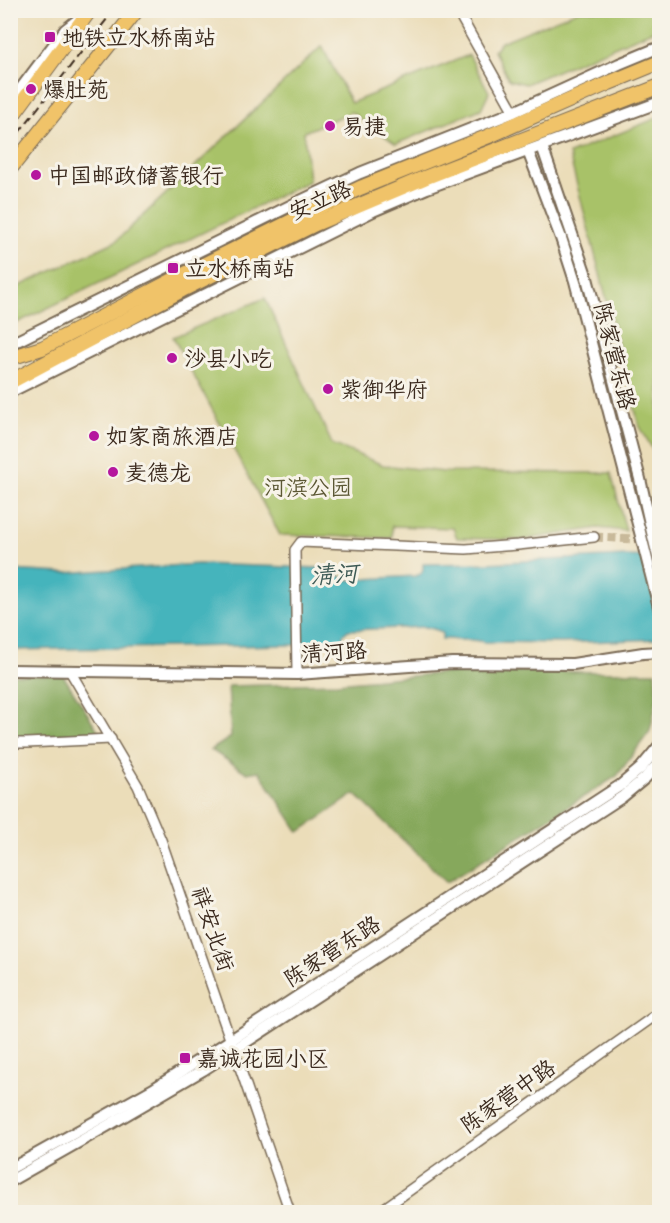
<svg xmlns="http://www.w3.org/2000/svg" width="670" height="1223" font-family="Itim,'LXGW WenKai TC',sans-serif">
	<rect width="100%" height="100%" fill="#f7f3e8"/>
	<filter id="ink" filterUnits="userSpaceOnUse"><feTurbulence type="fractalNoise" baseFrequency=".0167" numOctaves="2"/><feDisplacementMap in="SourceGraphic" scale="12" xChannelSelector="R" yChannelSelector="G"/><feConvolveMatrix kernelMatrix="1 2 1 2 8 2 1 2 1" color-interpolation-filters="sRGB"/></filter>
	<filter id="wash" filterUnits="userSpaceOnUse"><feTurbulence type="fractalNoise" baseFrequency=".008" numOctaves="4" result="noise"/><feDisplacementMap in="SourceGraphic" scale="24" xChannelSelector="R" yChannelSelector="G"/><feGaussianBlur stdDeviation="1.35" result="paint"/><feColorMatrix in="noise" values="0 0 0 0 0 0 0 0 0 0 0 0 0 0 0 0 0 1.4 0 .05"/><feComposite in="paint" operator="in"/></filter>
	<g filter="url(#wash)">
		<rect width="100%" height="100%" fill="#ebddb9"/>
		<g fill="#a8c268" stroke="#727643" stroke-width="1.5">
			<path d="M580 10 659 11V28L526 84 509 80 494 51 501 42Z"/>
			<path d="M322 46 351 103 469 55 489 92 481 109 396 144 351 112 304 132 309 181 13 325 11 324V290L116 241Z"/>
			<path d="M659 117V461L639 425 569 154Z"/>
			<path d="M265 298 332 444 383 465 444 472 611 473 626 531 598 528 522 540 457 538 453 528 392 526V538L280 535 173 337Z"/>
		</g>
		<g fill="#86a85c" stroke="#60693d" stroke-width="1.5">
			<path d="M467 671 655 672 657 698 650 731 617 776 447 882 355 794 299 832 259 771 247 773 211 750 231 737 228 686 337 683Z"/>
			<path d="M10 675H63L99 732 29 737 11 735Z"/>
		</g>
		<path fill="#44b4bc" stroke="#406f6d" stroke-width="1.5" d="M625 556 659 557V639L562 643 484 642C475 639 467 640 458 640 452 640 448 638 442 639V633L437 630 426 627 348 630 343 635 342 644 11 650V570L64 573 198 564 321 568 348 580 415 576 421 574 423 569V564L486 563Z"/>
	</g>
	<g filter="url(#ink)">
		<g fill="none" stroke-linecap="round" stroke-linejoin="round">
			<path stroke="#c8b99a" stroke-width="9" stroke-dasharray="9 4.5" stroke-linecap="butt" d="M594 537 660 540"/>
			<defs>
				<g id="minor">
					<path d="M457 10 514 112"/>
					<path d="M70 671 138 786 161 840 290 1212"/>
					<path d="M297 674 295 550 301 542 466 549 518 545 594 537"/>
					<path d="M10 743H27L111 739"/>
					<path d="M379 1212 660 1012"/>
				</g>
				<g id="tertiary">
					<path d="M10 103 65 30 79 19"/>
					<path d="M542 146 587 278 640 479 651 528"/>
					<path d="M528 151 561 238 575 281 639 528"/>
					<path d="M10 342 19 340 294 204 360 173 514 112 619 64 660 47"/>
					<path d="M10 392 373 211 427 188 660 102"/>
					<path d="M10 670 297 674 452 663 573 664 643 653 660 652"/>
					<path d="M10 1169 155 1088 231 1040 621 785 641 768 660 745"/>
					<path d="M10 1181 107 1126 203 1070 622 797 645 778 660 762"/>
				</g>
				<g id="primary">
					<path d="M10 119 90 10"/>
					<path d="M10 169 137 10"/>
					<path d="M10 358 42 348 177 278 314 210 360 188 489 136 609 83 660 62"/>
					<path d="M10 382 182 290 315 224 424 178 660 86"/>
				</g>
			</defs>
			<use href="#minor" stroke="#796954" stroke-width="12"/>
			<use href="#tertiary" stroke="#796954" stroke-width="14"/>
			<use href="#primary" stroke="#796954" stroke-width="16"/>
			<use href="#minor" stroke="#fff" stroke-width="9"/>
			<use href="#tertiary" stroke="#fff" stroke-width="10"/>
			<use href="#primary" stroke="#f0c369" stroke-width="14"/>
			<path stroke="#3b2a1e" stroke-width="2" stroke-dasharray="9 4.5" stroke-linecap="butt" d="M10 144 114 10"/>
			<defs>
				<g id="tertiary-bridge">
					<path d="M639 528 660 611"/>
					<path d="M651 528 660 565"/>
				</g>
			</defs>
			<use href="#tertiary-bridge" stroke="#796954" stroke-width="14" stroke-linecap="butt"/>
			<use href="#tertiary-bridge" stroke="#fff" stroke-width="10"/>
		</g>
	</g>
	<g fill="#b5179e" stroke="#f7f3e8" stroke-width="2">
		<rect x="44" y="31" width="12" height="12" rx="3"/>
		<circle cx="31" cy="89" r="6"/>
		<circle cx="330" cy="126" r="6"/>
		<circle cx="36" cy="175" r="6"/>
		<rect x="167" y="262" width="12" height="12" rx="3"/>
		<circle cx="172" cy="358" r="6"/>
		<circle cx="328" cy="389" r="6"/>
		<circle cx="94" cy="436" r="6"/>
		<circle cx="113" cy="472" r="6"/>
		<rect x="179" y="1052" width="12" height="12" rx="3"/>
	</g>
	<g text-anchor="middle" dominant-baseline="central" stroke-width="6" stroke-linejoin="round" paint-order="stroke">
		<g font-size="22" fill="#3b2a1e" stroke="#f7f3e8" text-anchor="start">
			<text x="62" y="37">地铁立水桥南站</text>
			<text x="43" y="89">爆肚苑</text>
			<text x="342" y="126">易捷</text>
			<text x="48" y="175">中国邮政储蓄银行</text>
			<text x="185" y="268">立水桥南站</text>
			<text x="184" y="358">沙县小吃</text>
			<text x="340" y="389">紫御华府</text>
			<text x="106" y="436">如家商旅酒店</text>
			<text x="125" y="472">麦德龙</text>
			<text x="197" y="1058">嘉诚花园小区</text>
		</g>
		<g font-size="22" fill="#3b2a1e" stroke="#f7f3e8">
			<text transform="translate(320 200) rotate(-24)">安立路</text>
			<text transform="translate(615 356) rotate(76)">陈家营东路</text>
			<text transform="translate(334 652) rotate(-4)">清河路</text>
			<text transform="translate(213 929) rotate(71)">祥安北街</text>
			<text transform="translate(332 951) rotate(-33)">陈家营东路</text>
			<text transform="translate(508 1096) rotate(-35)">陈家营中路</text>
		</g>
		<g font-size="22" fill="#5c5834" stroke="#f7f3e8">
			<text x="308" y="487">河滨公园</text>
		</g>
		<g font-size="24" font-style="italic" fill="#3e5a55" stroke="#f7f3e8">
			<text transform="translate(334 574) rotate(-3)">清河</text>
		</g>
	</g>
	<rect width="670" height="1223" fill="none" stroke="#f7f3e8" stroke-width="36"/>
</svg>
